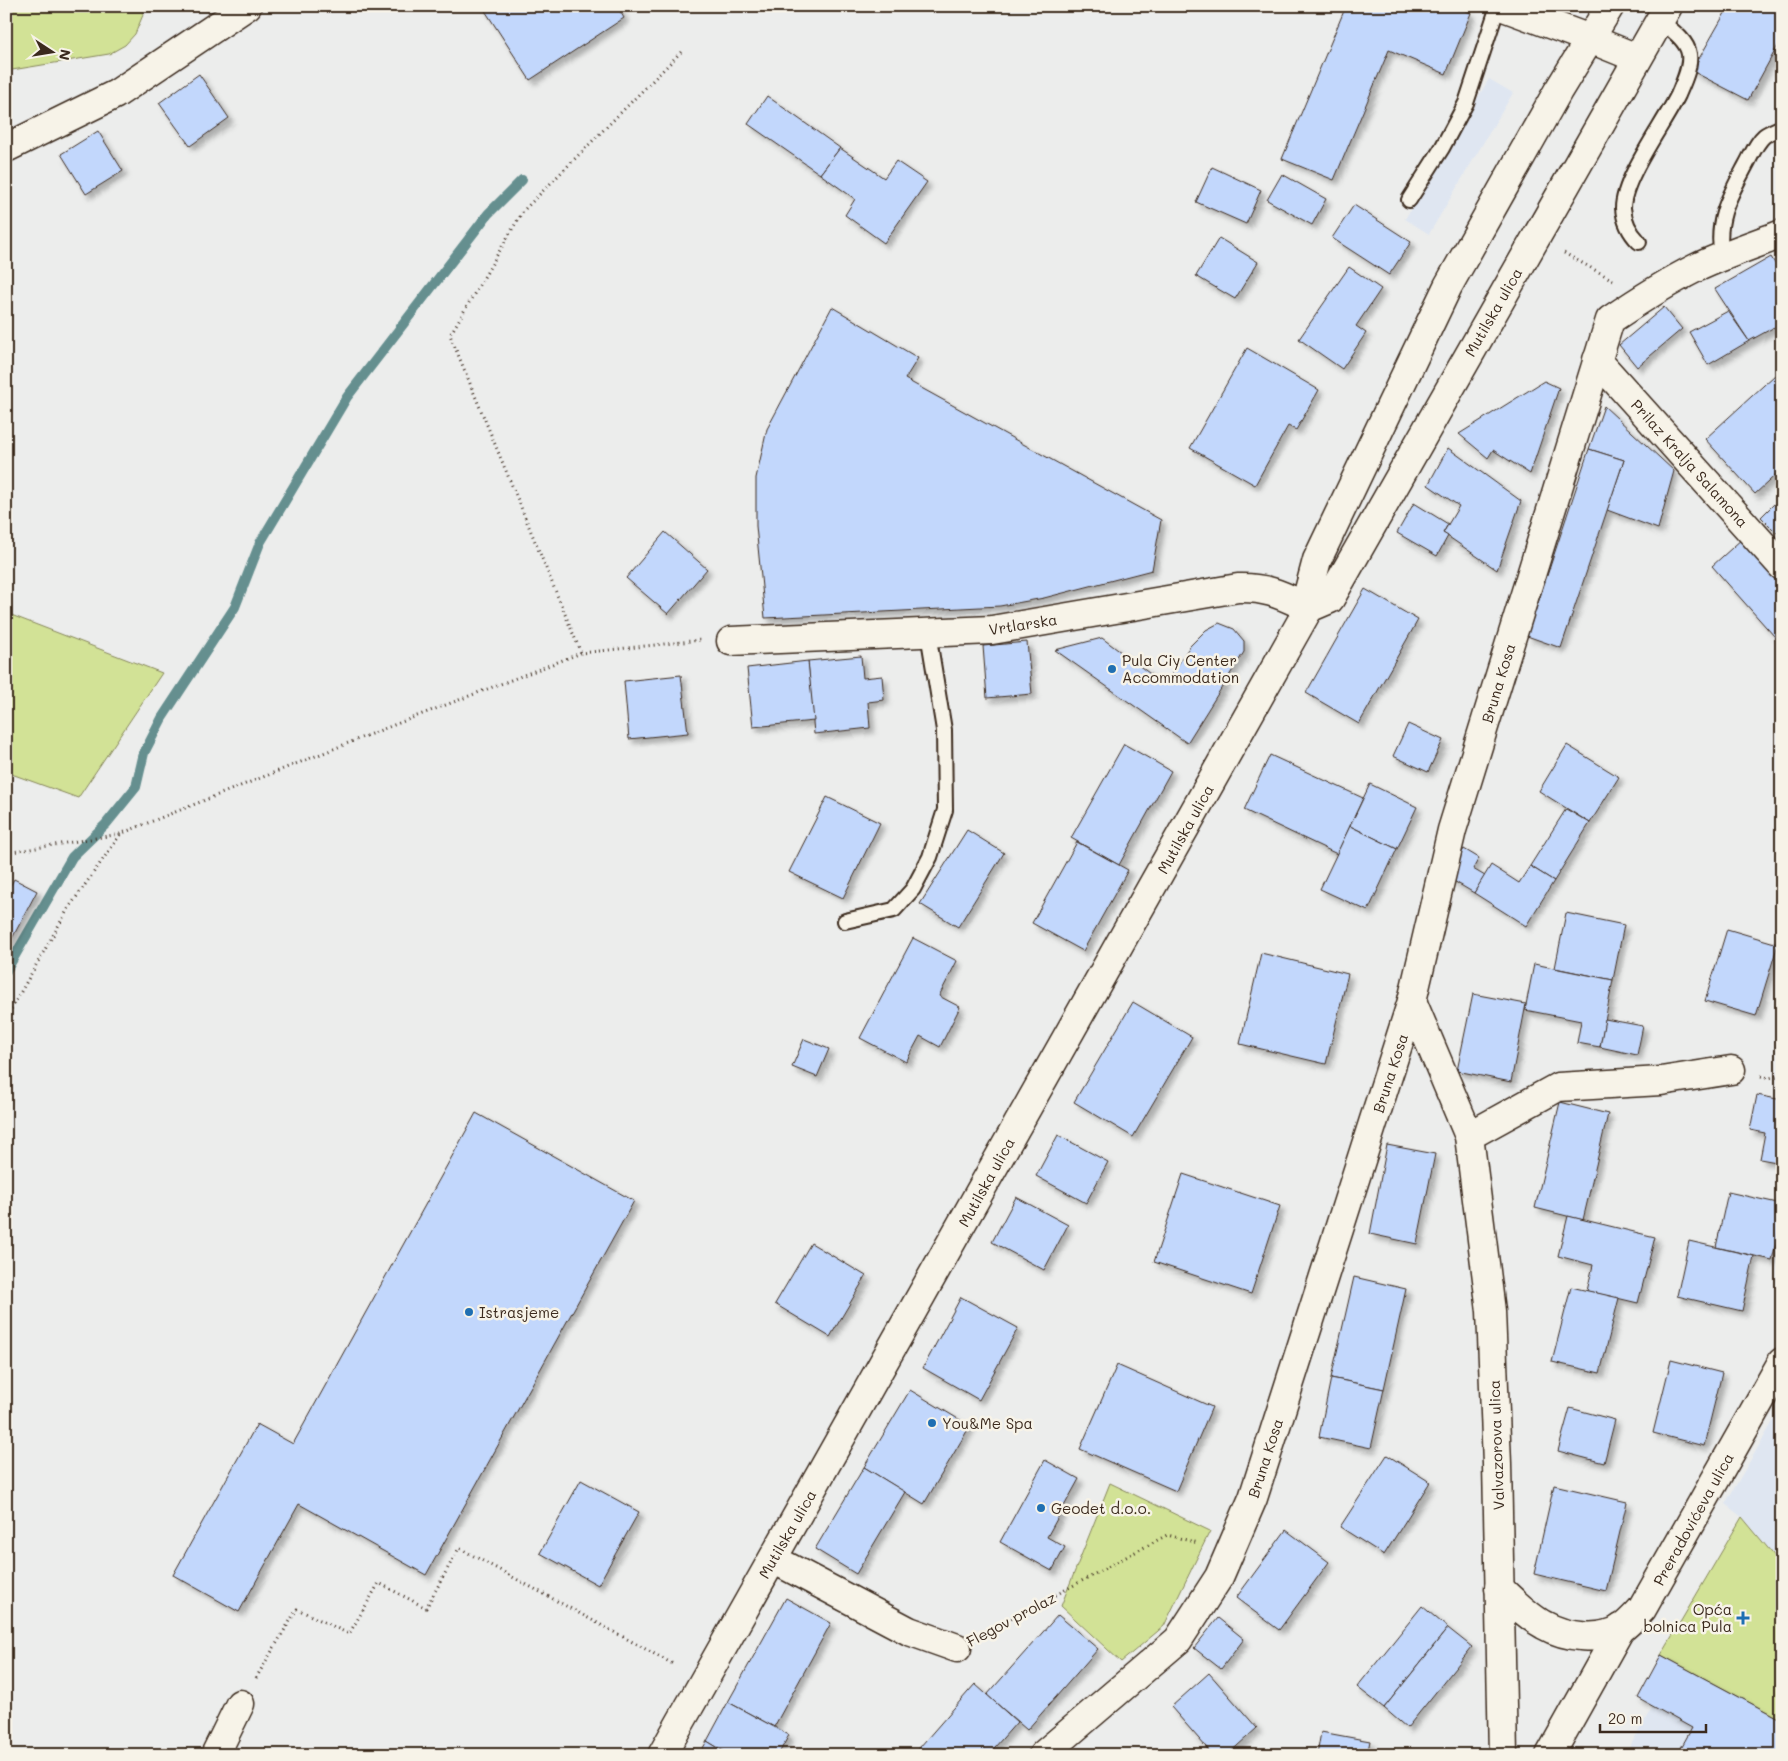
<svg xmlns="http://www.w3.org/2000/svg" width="1788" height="1761" font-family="Mali,sans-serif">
	<defs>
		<filter id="shadow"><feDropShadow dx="4.5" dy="4.5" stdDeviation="2.5" flood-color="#0004"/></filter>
	</defs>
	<rect width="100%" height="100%" fill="#ecedec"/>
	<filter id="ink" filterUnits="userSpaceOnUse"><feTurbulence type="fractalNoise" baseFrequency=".02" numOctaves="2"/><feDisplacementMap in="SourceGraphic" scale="10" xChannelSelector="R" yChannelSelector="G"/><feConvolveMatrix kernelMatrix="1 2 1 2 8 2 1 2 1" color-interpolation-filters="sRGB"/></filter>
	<g filter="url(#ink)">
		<g fill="#dfe6f1">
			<path d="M1489 79 1513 93 1429 234 1405 219Z"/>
			<path d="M1782 1406V1755H1625L1753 1530 1742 1517 1725 1504Z"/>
		</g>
		<g fill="#d2e296" stroke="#86865a">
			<path d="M6 6H143V15L135 34 125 45 109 54 6 71Z"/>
			<path d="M6 613 162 673 78 798 6 772Z"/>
			<path d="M1110 1483 1210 1531 1164 1626 1121 1662 1061 1606Z"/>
			<path d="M1742 1517 1782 1565V1720L1661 1655Z"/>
		</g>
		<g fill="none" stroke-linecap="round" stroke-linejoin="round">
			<path stroke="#658f8f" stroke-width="10" d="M6 971 72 857 106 824 136 787 144 753 162 718 235 607 260 543 347 397 488 214 522 180"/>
		</g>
		<g fill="#c2d7fc" stroke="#3b2a1e" filter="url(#shadow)">
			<path d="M482 6H617L624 18 530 80Z"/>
			<path d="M1346 6H1454L1471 13 1446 74 1389 50 1334 180 1282 159Z"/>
			<path d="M1729 6H1782V38L1748 100 1692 71Z"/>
			<path d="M199 74 229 118 190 146 159 103Z"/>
			<path d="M767 96 840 148 820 174 748 124Z"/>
			<path d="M98 131 123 171 86 194 61 154Z"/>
			<path d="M840 148 884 178 896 161 927 182 884 243 845 215 855 199 820 174Z"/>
			<path d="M1212 167 1261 190 1246 224 1196 202Z"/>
			<path d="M1282 174 1326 199 1312 225 1267 200Z"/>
			<path d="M1354 205 1411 242 1389 275 1332 238Z"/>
			<path d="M1219 238 1258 262 1235 299 1196 276Z"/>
			<path d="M1771 257 1782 275V323L1749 341 1715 289Z"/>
			<path d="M1349 267 1381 289 1356 326 1366 333 1342 369 1299 339Z"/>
			<path d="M832 307 918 358 905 379 1161 520 1152 570 1044 598 1000 606 765 618 756 526V478L767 429Z"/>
			<path d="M1664 307 1682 329 1637 367 1619 345Z"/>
			<path d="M1728 311 1749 341 1708 365 1689 332Z"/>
			<path d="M1247 348 1319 390 1296 430 1288 426 1255 485 1190 448Z"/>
			<path d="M1775 375 1782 382V469L1755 494 1705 439Z"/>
			<path d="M1544 381 1559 388 1530 474 1493 450 1488 458 1459 434Z"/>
			<path d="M1604 406 1674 471 1658 529 1607 510 1624 460 1589 449Z"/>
			<path d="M1448 448 1521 501 1497 570 1443 533 1459 506 1428 485Z"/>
			<path d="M1589 449 1624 460 1561 648 1527 636Z"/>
			<path d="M1782 496V538L1761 517Z"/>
			<path d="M1414 503 1448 524 1443 533 1448 536 1437 556 1397 533Z"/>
			<path d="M665 532 707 569 668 614 626 578Z"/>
			<path d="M1743 538 1782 581V645L1712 566Z"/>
			<path d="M1365 589 1418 620 1359 724 1306 693Z"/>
			<path d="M1219 623 1234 629 1244 641V652L1187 743 1055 650 1102 638 1165 685 1190 646 1206 630Z"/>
			<path d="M1027 642 1032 694 987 698 983 646Z"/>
			<path d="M861 656 863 678 882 676 884 700 868 702 870 728 814 734 808 661Z"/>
			<path d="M808 661 814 721 753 727 747 668Z"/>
			<path d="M681 675 688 733 629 739 624 681Z"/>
			<path d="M1408 724 1443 740 1428 772 1393 756Z"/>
			<path d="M1124 744 1171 771 1119 865 1071 838Z"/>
			<path d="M1567 745 1619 777 1590 823 1539 791Z"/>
			<path d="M1270 755 1363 798 1337 854 1244 810Z"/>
			<path d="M1370 784 1417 807 1397 849 1350 826Z"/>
			<path d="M827 797 880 823 843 898 789 872Z"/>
			<path d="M1566 809 1590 823 1554 881 1530 866Z"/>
			<path d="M1350 826 1397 849 1368 911 1320 889Z"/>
			<path d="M967 830 1004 853 958 927 920 904Z"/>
			<path d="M1077 842 1128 870 1083 951 1032 923Z"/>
			<path d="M1464 849 1479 858 1473 869 1485 876 1474 893 1447 877Z"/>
			<path d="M1491 865 1519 883 1530 866 1554 881 1526 926 1474 893Z"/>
			<path d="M14 879 37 891 6 950V894Z"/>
			<path d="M1566 913 1624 925 1613 980 1555 968Z"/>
			<path d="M1727 929 1778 944 1756 1016 1705 1001Z"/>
			<path d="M913 938 957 961 939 996 960 1007 940 1047 920 1036 906 1062 860 1038Z"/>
			<path d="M1261 953 1348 974 1326 1064 1240 1044Z"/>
			<path d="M1534 964 1613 980 1600 1047 1577 1043 1581 1021 1525 1010Z"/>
			<path d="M1473 994 1526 1004 1511 1082 1457 1071Z"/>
			<path d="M1133 1002 1192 1037 1133 1137 1074 1102Z"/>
			<path d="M1605 1019 1643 1026 1637 1055 1600 1047Z"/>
			<path d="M804 1039 829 1049 817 1077 792 1067Z"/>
			<path d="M1757 1095 1782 1100V1163L1760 1159 1765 1133 1750 1130Z"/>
			<path d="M1560 1102 1608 1114 1583 1220 1535 1208Z"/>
			<path d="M476 1113 634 1201 426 1575 299 1504 239 1612 173 1575 257 1424 293 1444Z"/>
			<path d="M1058 1135 1108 1162 1086 1203 1036 1176Z"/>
			<path d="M1387 1145 1435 1154 1417 1244 1370 1234Z"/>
			<path d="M1183 1174 1280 1206 1251 1294 1154 1262Z"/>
			<path d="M1728 1192 1782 1204V1218L1772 1260 1716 1247Z"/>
			<path d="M1016 1197 1068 1225 1044 1270 992 1242Z"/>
			<path d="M1568 1216 1655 1237 1638 1303 1587 1291 1593 1265 1558 1256Z"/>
			<path d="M1689 1241 1754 1256 1742 1311 1677 1296Z"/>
			<path d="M811 1243 866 1276 830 1337 775 1304Z"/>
			<path d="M1354 1277 1406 1289 1384 1389 1331 1378Z"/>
			<path d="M1571 1287 1619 1298 1600 1373 1552 1362Z"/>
			<path d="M961 1297 1018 1328 979 1400 923 1368Z"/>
			<path d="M1671 1360 1722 1373 1704 1446 1653 1433Z"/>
			<path d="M1117 1365 1212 1407 1176 1491 1080 1449Z"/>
			<path d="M1331 1378 1384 1389 1371 1448 1319 1437Z"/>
			<path d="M910 1390 970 1426 924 1504 864 1467Z"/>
			<path d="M1570 1408 1615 1420 1604 1463 1558 1451Z"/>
			<path d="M1387 1455 1430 1482 1384 1555 1340 1527Z"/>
			<path d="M1045 1460 1079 1479 1047 1537 1065 1547 1052 1571 1000 1542Z"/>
			<path d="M864 1467 905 1492 856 1574 815 1549Z"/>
			<path d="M581 1480 639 1512 598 1585 540 1553Z"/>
			<path d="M1554 1485 1627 1502 1606 1591 1534 1574Z"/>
			<path d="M1286 1530 1329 1562 1279 1630 1236 1598Z"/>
			<path d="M786 1598 831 1623 774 1727 728 1702Z"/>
			<path d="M1422 1606 1448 1628 1384 1708 1357 1687Z"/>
			<path d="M1058 1615 1098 1649 1027 1730 987 1695Z"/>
			<path d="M1218 1618 1244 1639 1221 1669 1194 1648Z"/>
			<path d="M1448 1628 1472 1647 1407 1728 1384 1708Z"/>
			<path d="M1661 1655 1782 1720V1755H1677L1692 1728 1638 1698Z"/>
			<path d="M1209 1673 1257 1728 1227 1755H1213L1171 1707Z"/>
			<path d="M975 1684 1017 1722 988 1755H913Z"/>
			<path d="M728 1702 789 1735 778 1755H730L707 1741Z"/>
			<path d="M1321 1732 1370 1741 1367 1755H1317Z"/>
			<path d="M707 1741 730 1755H699Z"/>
		</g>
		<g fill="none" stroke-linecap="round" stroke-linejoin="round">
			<defs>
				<g id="service">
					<path d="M1409 200 1442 148 1466 103 1498 6"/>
					<path d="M1639 242C1630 233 1624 221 1623 208 1623 178 1664 124 1678 95 1683 83 1691 67 1689 54 1687 40 1670 29 1659 20"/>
					<path d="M1722 257C1715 220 1729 197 1746 165 1751 156 1756 143 1764 136 1769 132 1776 130 1782 127"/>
					<path d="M845 921 894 910 913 889 930 857 945 810 944 730 928 633"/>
				</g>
				<g id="minor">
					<path d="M1501 6 1590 39 1637 58"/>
					<path d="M1597 360 1782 566"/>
					<path d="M731 641 992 630 1238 588C1268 587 1283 596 1309 608"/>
					<path d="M1412 1001 1469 1136 1491 1311 1497 1464 1503 1755"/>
					<path d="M1469 1136 1558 1087 1661 1081 1731 1070"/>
					<path d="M773 1559 909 1631 957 1648"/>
					<path d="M1499 1588C1513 1601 1527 1616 1544 1625 1565 1637 1601 1642 1622 1628 1629 1623 1636 1615 1642 1609L1782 1362"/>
					<path d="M215 1755 240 1704"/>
					<path d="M1043 1755 1178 1640 1219 1577 1253 1498 1412 1001 1452 830 1610 320C1638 301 1666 283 1696 268 1723 255 1753 245 1782 234"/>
					<path d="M1550 1755 1621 1628"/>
				</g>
				<g id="secondary">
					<path d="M6 148 116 94 247 6"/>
					<path d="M1309 608 1330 599 1668 6"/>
					<path d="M662 1755 1309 608 1308 594 1317 560 1448 286 1558 91 1610 6"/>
				</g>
			</defs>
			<use href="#service" stroke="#3b2a1e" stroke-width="18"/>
			<use href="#minor" stroke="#3b2a1e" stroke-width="31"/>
			<use href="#secondary" stroke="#3b2a1e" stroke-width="31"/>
			<g stroke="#3b2a1e" stroke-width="3" stroke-dasharray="1 4" stroke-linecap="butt">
				<path d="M681 52 523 211 450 335 581 653 701 640"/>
				<path d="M1564 253 1613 280"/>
				<path d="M6 853 120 834 386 728 581 653"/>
				<path d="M6 1018 68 909 120 835"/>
				<path d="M1761 1076 1769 1078 1782 1075"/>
				<path d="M985 1633 1167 1535 1198 1543"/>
				<path d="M256 1678 297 1609 349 1634 379 1583 426 1608 459 1548 675 1665"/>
			</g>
			<use href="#service" stroke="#f7f3e8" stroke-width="14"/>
			<use href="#minor" stroke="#f7f3e8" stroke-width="28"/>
			<use href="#secondary" stroke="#f7f3e8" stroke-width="28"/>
		</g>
	</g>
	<g fill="#1f6fb2" stroke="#f7f3e8" stroke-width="2">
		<circle cx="1112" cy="669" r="5"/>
		<circle cx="469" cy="1312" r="5"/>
		<circle cx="932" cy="1423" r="5"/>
		<circle cx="1041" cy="1508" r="5"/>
		<path d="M1740.5 1610.5h5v5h5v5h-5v5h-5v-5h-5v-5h5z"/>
	</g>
	<g text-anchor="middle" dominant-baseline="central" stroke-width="5" stroke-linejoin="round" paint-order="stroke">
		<g font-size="15" fill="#3b2a1e" stroke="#f7f3e8">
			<text transform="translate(1493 312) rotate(-60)">Mutilska ulica</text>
			<text transform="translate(1690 463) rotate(48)">Prilaz Kralja Salamona</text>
			<text transform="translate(1023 624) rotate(-9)">Vrtlarska</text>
			<text transform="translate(1498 683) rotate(-73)">Bruna Kosa</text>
			<text transform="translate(1185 829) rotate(-61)">Mutilska ulica</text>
			<text transform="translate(1390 1073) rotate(-72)">Bruna Kosa</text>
			<text transform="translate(986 1182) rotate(-61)">Mutilska ulica</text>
			<text transform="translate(1496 1445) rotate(-92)">Valvazorova ulica</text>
			<text transform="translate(1265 1458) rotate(-72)">Bruna Kosa</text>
			<text transform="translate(1693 1519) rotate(-61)">Preradovićeva ulica</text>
			<text transform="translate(787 1534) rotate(-60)">Mutilska ulica</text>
			<text transform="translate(1011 1619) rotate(-28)">Flegov prolaz</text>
		</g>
		<g font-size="15" fill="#3b2a1e" stroke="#f7f3e8" text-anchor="start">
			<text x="1122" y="660">Pula Ciy Center<tspan x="1122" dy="17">Accommodation</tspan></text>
			<text x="479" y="1312">Istrasjeme</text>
			<text x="942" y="1423">You&amp;Me Spa</text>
			<text x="1051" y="1508">Geodet d.o.o.</text>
			<text x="1732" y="1609" text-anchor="end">Opća<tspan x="1732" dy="17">bolnica Pula</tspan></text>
		</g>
	</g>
	<rect width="1788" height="1761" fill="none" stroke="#f7f3e8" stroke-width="25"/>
	<rect x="12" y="12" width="1763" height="1736" fill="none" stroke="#3b2a1e" stroke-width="2" filter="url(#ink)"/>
	<g transform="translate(52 52) rotate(102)" stroke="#f7f3e8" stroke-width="4" paint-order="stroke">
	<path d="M0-4L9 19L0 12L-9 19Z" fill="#3b2a1e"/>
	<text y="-8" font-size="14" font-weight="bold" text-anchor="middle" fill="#3b2a1e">N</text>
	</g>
	<path d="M1600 1724v8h106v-8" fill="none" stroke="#3b2a1e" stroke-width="2.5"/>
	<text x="1608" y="1724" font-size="15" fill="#3b2a1e" stroke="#f7f3e8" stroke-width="4" paint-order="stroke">20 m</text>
</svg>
